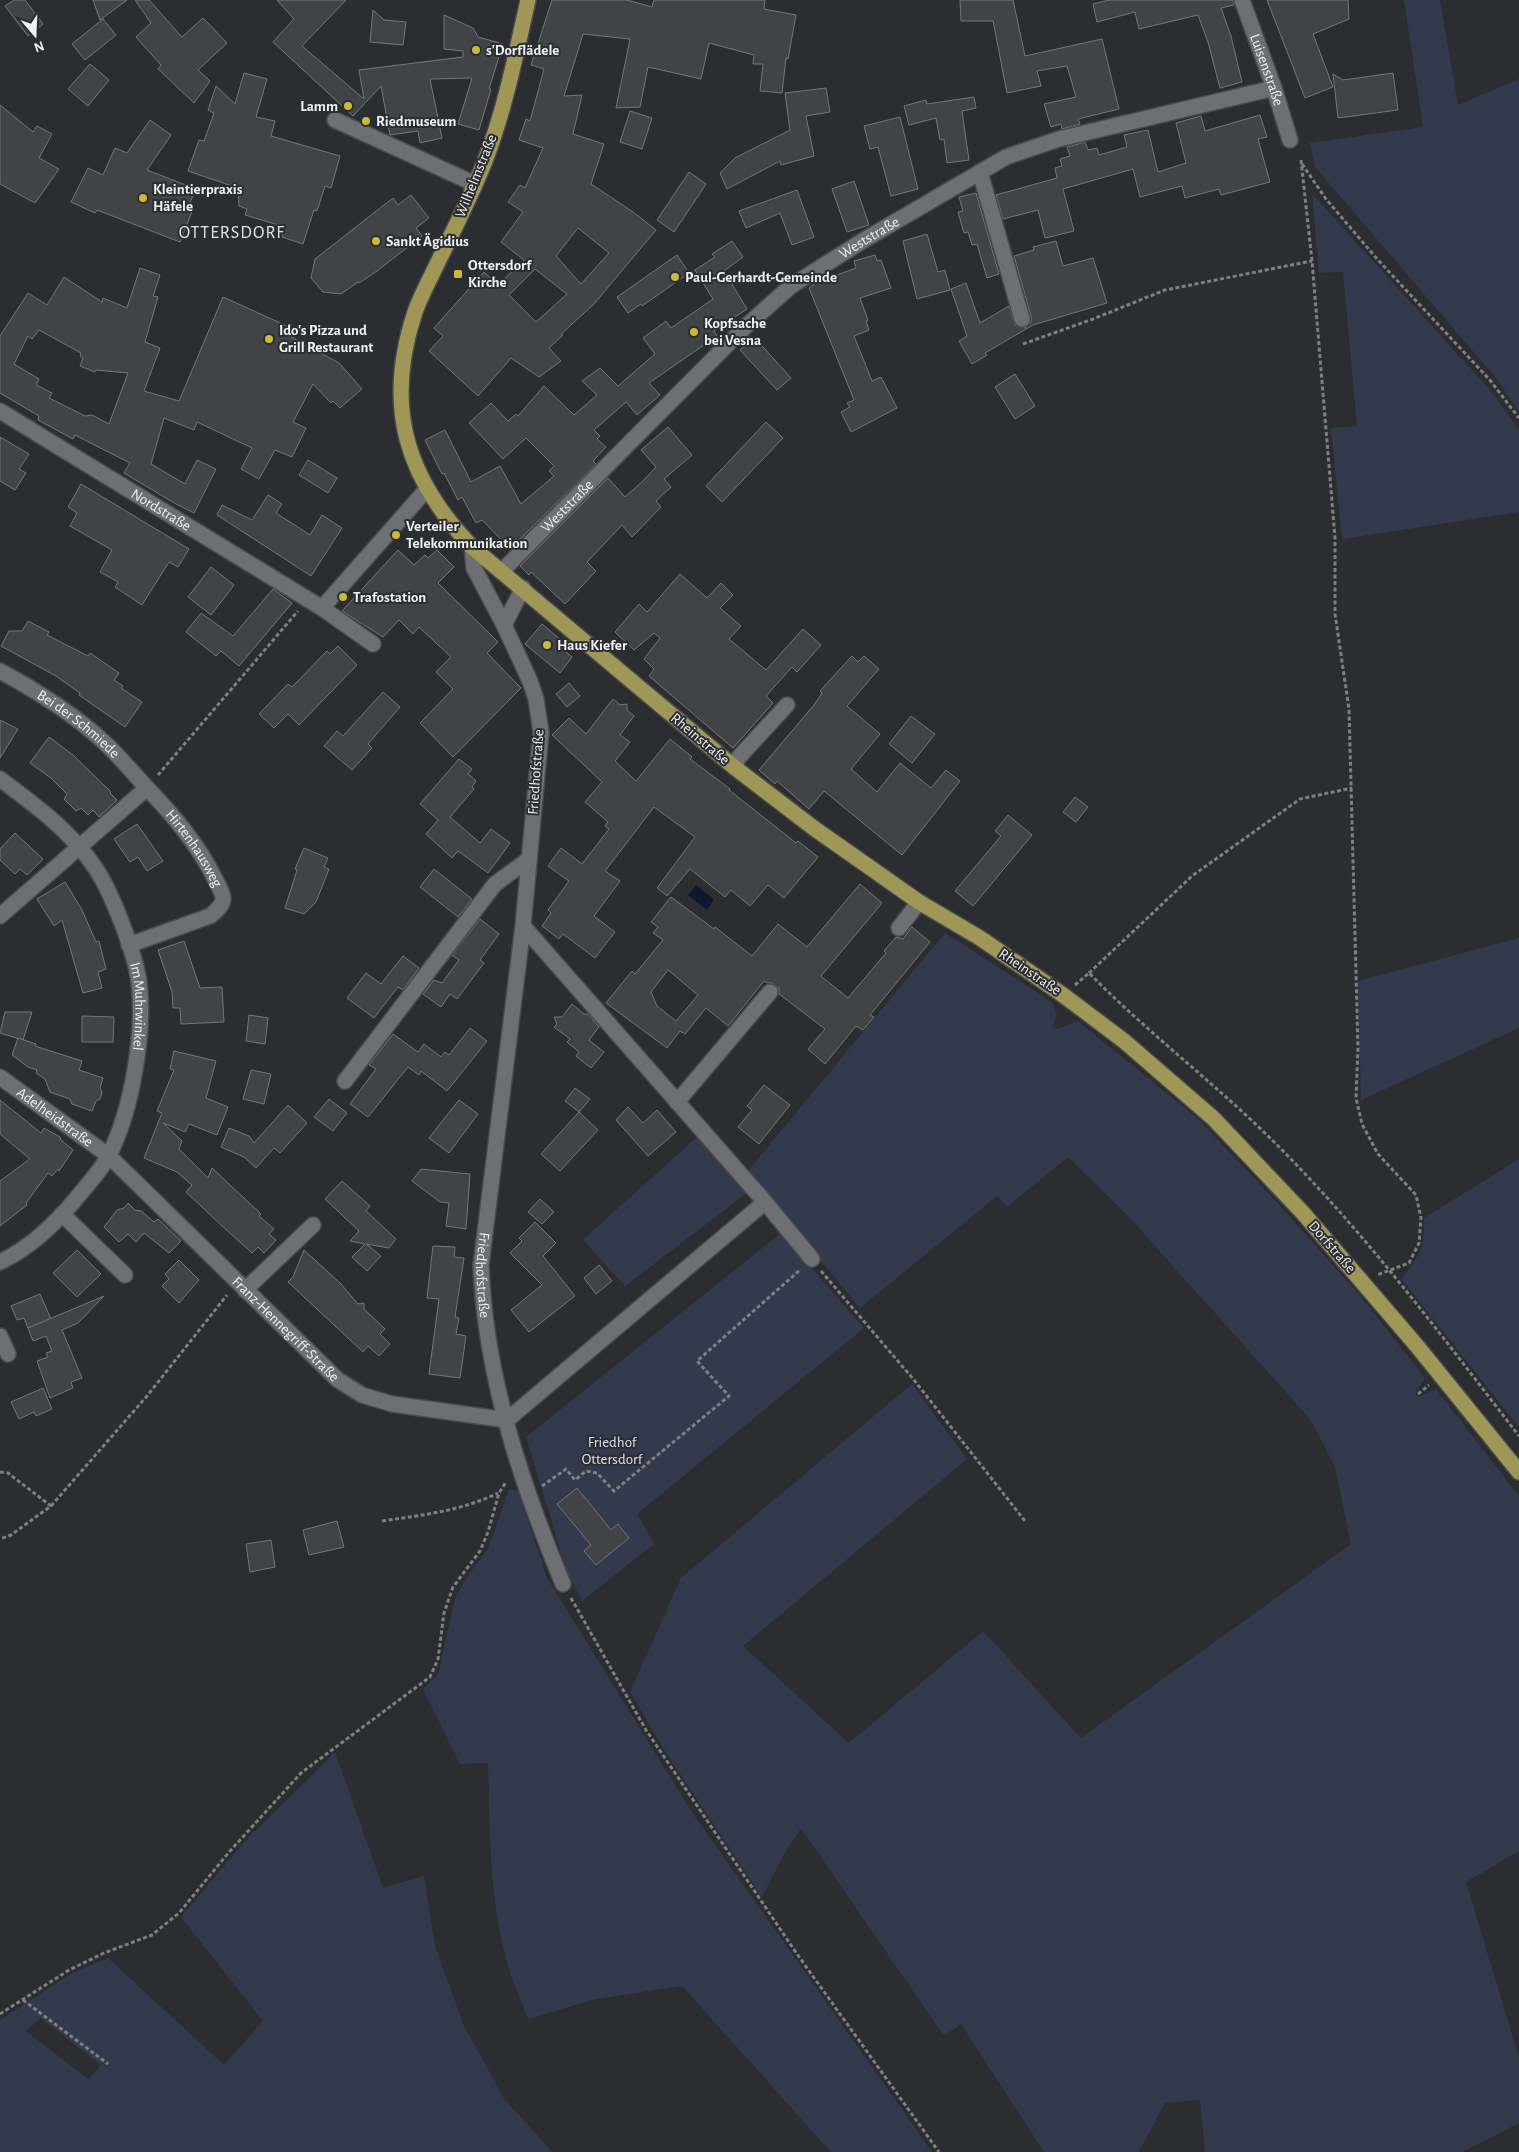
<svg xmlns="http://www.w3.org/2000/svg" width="1519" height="2152" font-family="'Alegreya Sans',sans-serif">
	<rect width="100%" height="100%" fill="#2c2d30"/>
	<g fill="#333a4e" fill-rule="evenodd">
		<path d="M1404 0H1440L1458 105 1519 79V412L1496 378 1315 167 1310 143 1423 127Z"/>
		<path d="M1312 194 1491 391 1519 430V512L1342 539 1331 428 1357 426 1343 272 1319 273Z"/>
		<path d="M945 933 1052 1002 1057 1015 1052 1026 1057 1029 1078 1021 1197 1118 1271 1196 1358 1293 1425 1378 1415 1394 1418 1397 1436 1389 1519 1496V1851L1466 1882 1519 2058V2123L1463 2152H1205L1200 2100 1165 2103 1139 2152H1044L961 2024 944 2036 801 1828 786 1851 762 1897 666 1753 630 1692 681 1578 912 1384 967 1459 743 1646 849 1743 983 1631 1081 1738 1351 1544 1335 1467 1310 1419 1128 1216 1068 1157 1007 1207 997 1196 860 1308 747 1172Z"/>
		<path d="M1519 938V1028L1361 1100 1358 981Z"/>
		<path d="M698 1136 747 1193 625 1286 583 1240Z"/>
		<path d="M1519 1159V1427L1401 1279C1419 1257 1425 1247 1424 1218Z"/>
		<path d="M781 1233 864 1328 637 1514 654 1544 582 1601 566 1569 526 1437Z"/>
		<path d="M509 1489 518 1491 547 1578 691 1811 932 2152H831L682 1986 596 1999 528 2019C522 2002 514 1986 509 1969 489 1903 490 1832 488 1763L460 1764 423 1689 438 1675 455 1598 469 1574 488 1549Z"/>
		<path d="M335 1752 383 1888 424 1876 435 1946 464 2026 505 2100 553 2152H0V2020L72 1973 108 1958 224 2065 263 2021 181 1917 246 1840ZM41 2018 101 2065 88 2079 26 2031Z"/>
	</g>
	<path fill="#0f1631" d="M696 885 714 900 707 910 688 895Z"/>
	<g fill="#424346" stroke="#747679" fill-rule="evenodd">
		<path d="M14 0H25L43 24 28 36 5 6Z"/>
		<path d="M93 0H127L100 20Z"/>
		<path d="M135 0H149L182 37 203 18 227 43 198 70 210 81 194 103 158 69 161 65 136 37 151 23Z"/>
		<path d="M277 0H346L302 46 364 99 359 70 463 57V51L444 49V15L473 28 478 37 503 44 489 89H491L479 130 458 124 472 78 430 79 442 138 420 143 418 131 390 135 381 86 353 116 273 42 294 19Z"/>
		<path d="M552 0H627L652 7 654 0H765L764 9 796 15 788 59 786 58 782 93 760 91 763 64H753L754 55 709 43 701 79 648 67 640 107 616 108 630 39 583 34 564 96 582 95 573 134 604 144 591 184 633 212 656 230 594 304 561 334 563 335 549 348 561 361 539 377 511 358 478 396 429 351 443 336 434 328 484 272 498 285 524 260 501 242 523 212 508 202 520 185 525 188 543 148 519 140 526 119 530 121 544 69 531 65ZM578 228 609 253 581 284 556 256ZM535 269 567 294 536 322 509 295Z"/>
		<path d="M960 0H1013L1025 56 1102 39 1119 109 1078 119 1080 124 1062 129 1061 124 1051 127 1044 104 1076 97 1067 66 1037 71 1041 86 1007 93 993 21H961Z"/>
		<path d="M1109 0H1233L1234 5 1221 8 1231 36 1242 82 1220 88 1208 42 1198 15 1139 29 1135 12 1097 22 1093 4Z"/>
		<path d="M1267 0H1348L1349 19 1313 34 1333 87 1305 98Z"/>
		<path d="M373 10 384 20 406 22 403 45 370 42Z"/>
		<path d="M103 19 116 35 85 60 72 44Z"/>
		<path d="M90 64 109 80 88 106 68 89Z"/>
		<path d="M244 73 267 79 256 117 275 121 271 136 340 156 331 188 325 186 317 211 314 210 303 244 282 237 285 227 245 215 247 209 239 206 238 188 188 171 199 140 204 141 214 113 208 110 216 86 235 104Z"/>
		<path d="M1393 73 1398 110 1338 118 1333 74 1343 80Z"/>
		<path d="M826 88 830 112 806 116 814 156 781 165 780 161 727 189 720 173 735 158 790 130 785 93Z"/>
		<path d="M974 97 976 108 962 111 969 160 947 163 944 139 940 140 936 118 909 125 904 106 926 100 927 104Z"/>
		<path d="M0 105 33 132 37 126 52 134 39 158 59 169 35 203 0 184Z"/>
		<path d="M630 111 652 118 642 149 620 142Z"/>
		<path d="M1260 115 1267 137 1258 139 1270 182 1221 195 1219 189 1185 198 1182 186 1140 197 1133 169 1063 189 1074 231 1045 238 1038 210 1003 219 996 195 1057 178 1055 168 1062 166 1060 159 1070 156 1067 147 1085 142 1088 150 1097 148 1099 155 1127 147 1124 135 1148 130 1158 172 1186 163 1176 123 1201 116 1205 131Z"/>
		<path d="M900 117 918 189 891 196 878 147 870 149 864 126Z"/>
		<path d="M150 120 171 135 147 170 196 189 188 207 193 209 180 242 97 210 95 213 71 202 88 168 103 175 115 148 127 153Z"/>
		<path d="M689 172 706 184 674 232 657 220Z"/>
		<path d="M854 181 869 225 847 232 832 189Z"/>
		<path d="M797 190 814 237 792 245 780 213 746 228 739 211Z"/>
		<path d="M976 193 999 274 987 278 977 244 972 245 968 232 964 233 958 212 963 211 959 197Z"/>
		<path d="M411 195 429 218 416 228 422 236 377 271 359 283 358 282 341 294 323 292 311 278 315 259 393 198 398 205Z"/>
		<path d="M927 234 938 272 945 270 950 290 917 299 903 241Z"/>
		<path d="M732 241 743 257 724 271 747 309 714 331 717 336 649 383 660 395 637 415 626 402 594 430 600 436 597 439 606 447 593 461 596 464 510 549 482 520 476 523 462 497 458 500 444 473 442 474 425 440 445 430 471 482 500 466 521 504 554 476 549 471 554 466 526 438 503 459 469 423 491 403 508 421 516 414 518 416 544 386 574 415 597 395 582 381 600 368 618 386 655 354 643 338 666 321 671 328 713 299 695 270 715 257 712 254Z"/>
		<path d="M1056 241 1063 266 1093 258 1107 303 1033 325 985 353 987 355 972 364 959 341 967 336 951 289 966 283 980 323 1009 306 1015 325 1025 328 1031 322V316L1014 256 1034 250 1033 247Z"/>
		<path d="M677 255 689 273 642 306 641 304 628 313 617 297Z"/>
		<path d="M875 255 877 261 881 260 891 288 860 298 868 320 866 321 869 330 854 336 872 381 881 377 897 408 851 432 841 412 850 407 847 403 854 400 809 288 815 283 856 268 854 261Z"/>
		<path d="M140 268 160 275 153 296 158 297 145 342 160 348 144 391 179 401 223 297 287 326 284 333 339 363 362 389 340 408 333 401 331 403 313 384 293 422 306 428 292 457 275 450 259 479 241 469 252 448 197 422 194 430 164 418 151 464 185 484 197 460 216 469 194 513 176 504 124 473 130 463 75 435 73 439 38 420 39 416 0 393V336L28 293 47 305 64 277 102 302 103 298 127 308ZM39 330 81 353 80 356 83 358 80 366 95 372 96 370 128 373 109 424 92 415 85 416 49 398 52 393 36 385 39 379 14 364 28 336 32 339Z"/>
		<path d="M754 337 791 378 777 390 740 350Z"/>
		<path d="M1015 374 1035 406 1015 419 995 387Z"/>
		<path d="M766 422 783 438 722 502 706 486Z"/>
		<path d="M668 427 692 455 664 479 671 487 656 501 661 507 632 537 622 525 587 562 596 571 565 604 531 572 529 575 520 566 608 478 625 497 643 481 656 467 641 450Z"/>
		<path d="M0 437 29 454 19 469 26 473 15 490 0 481Z"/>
		<path d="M308 460 337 478 328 493 299 475Z"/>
		<path d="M81 484 189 549 178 567 169 562 142 605 115 587 118 582 100 572 112 550 70 526 77 513 68 507Z"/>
		<path d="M268 495 282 504 276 513 310 535 322 515 342 528 311 576 217 515 222 505 252 520Z"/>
		<path d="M398 550 414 565 425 555 428 558 437 550 454 567 438 583 498 642 487 653 521 688 453 757 420 723 453 689 436 672 451 657 419 627 413 634 399 620 383 637 342 611Z"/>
		<path d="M211 567 234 585 211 615 188 597Z"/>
		<path d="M680 574 707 598 721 583 733 595 720 608 741 626 729 639 766 670 803 629 821 645 797 672 792 667 766 696 773 703 733 748 649 676 654 669 644 659 660 638 654 633 634 650 615 632 639 604 647 612Z"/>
		<path d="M273 589 292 603 239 666 221 651 216 656 186 632 201 613 233 636Z"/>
		<path d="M28 621 49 632 47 635 88 656 90 653 119 673 114 680 123 686 121 688 142 702 125 727 79 695 80 693 56 676 1 646 9 631H22Z"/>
		<path d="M542 624 569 647 565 651 572 657 560 673 525 644Z"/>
		<path d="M338 646 357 665 299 725 288 714 274 728 259 714 288 684 292 687 327 651 330 654Z"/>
		<path d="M852 656 858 662 864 656 879 669 847 706 880 734 851 769 877 792 900 763 931 788 946 770 960 781 902 855 824 791 809 809 777 781 775 784 759 770 814 705 822 693 820 691Z"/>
		<path d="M569 683 580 696 567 707 556 694Z"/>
		<path d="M383 692 400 707 368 744 372 748 352 770 324 746 337 731 343 736Z"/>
		<path d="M613 699 620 705 627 704V710L634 716 620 735 630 742 615 761 636 781 670 739 692 757 690 759 730 789 729 790 796 843 798 841 818 857 784 898 768 885 750 906 731 890 725 897 690 869 667 896 657 888 695 837 654 807 605 871 620 881 594 916 615 932 595 958 563 934 559 939 542 926 551 913 548 910 569 881 548 866 561 848 582 864 609 829 605 826 608 822 585 802 602 782 552 735 569 718 586 734Z"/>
		<path d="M911 716 935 734 912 763 889 744Z"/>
		<path d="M0 720 18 729 0 758Z"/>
		<path d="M49 737 73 755 111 792 110 793 117 800 99 817 93 810 88 815 81 808 76 811 64 799 67 794 51 778 30 763Z"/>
		<path d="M459 759 472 769 468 774 476 781 472 787 474 789 450 817 480 843 491 829 510 843 488 873 458 851 452 858 426 834 438 820 420 804Z"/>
		<path d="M1075 797 1088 807 1076 822 1063 812Z"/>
		<path d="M1008 815 1032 835 973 906 955 891 1001 836 995 831Z"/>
		<path d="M137 824 163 861 147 871 138 857 130 862 114 839Z"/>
		<path d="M15 833 43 859 27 875 20 869 15 874 0 860V849Z"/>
		<path d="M304 848 328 858 324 867 329 869 316 902 304 914 285 908 297 870 295 869Z"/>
		<path d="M434 869 472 899 458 917 420 887Z"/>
		<path d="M65 882 82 910 96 942 99 941 106 969 98 972 102 988 83 993 62 920 54 926 37 899Z"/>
		<path d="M860 884 882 903 821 976 848 998 886 953 884 951 896 937 903 939 912 927 930 942 870 1015 874 1017 863 1030 856 1026 825 1064 808 1049 825 1029 779 994V988L772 983H767L764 981 728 1026 706 1008 685 1034 680 1031 667 1048 606 1003 632 971 635 974 663 940 653 933 658 927 651 922 671 897 714 929 715 927 752 956 778 924 807 947ZM668 970 698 995 676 1021 657 1006 651 992Z"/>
		<path d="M480 919 499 934 480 960 484 963 457 999 450 994 441 1007 423 994 434 980 442 983 459 960 452 955Z"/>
		<path d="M184 941 200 988 222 987 224 1022 181 1024 180 1008H173L172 992 158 950Z"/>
		<path d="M403 956 419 968 403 990 398 987 374 1018 347 998 366 973 381 984Z"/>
		<path d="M572 1004 584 1014H588L599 1027 589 1040 604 1052 591 1068 576 1056 579 1052 567 1042 570 1039 554 1027 557 1024 554 1017H562Z"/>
		<path d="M5 1012H32L23 1040 0 1033Z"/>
		<path d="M249 1015 268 1018 265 1044 246 1041Z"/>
		<path d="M82 1016 114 1017 113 1042H82Z"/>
		<path d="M470 1028 487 1041 447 1091 421 1071 419 1075 408 1067 368 1117 350 1104 376 1069 369 1065 393 1034 418 1052 424 1044 441 1057 445 1052 449 1055Z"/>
		<path d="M18 1038 36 1044 35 1046 82 1061 79 1070 103 1078 100 1088 102 1092 100 1099 96 1101 92 1111 72 1104 70 1099 50 1092 45 1079 36 1073 37 1070 28 1067 12 1055Z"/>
		<path d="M174 1051 216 1061 206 1098 228 1107 217 1135 189 1124 185 1132 163 1123 182 1141 179 1149 208 1178 212 1168 261 1214 259 1216 274 1229 269 1234 276 1240 264 1253 258 1247 252 1253 221 1225 186 1192 192 1185 177 1172 144 1158 162 1113 157 1111 174 1070 170 1069Z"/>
		<path d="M251 1070 271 1074 264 1104 243 1099Z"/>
		<path d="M764 1085 790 1105 759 1144 738 1127 752 1110 747 1106Z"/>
		<path d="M575 1088 590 1099 579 1112 598 1130 560 1171 541 1154 579 1112 565 1101Z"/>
		<path d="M329 1099 347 1113 333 1131 314 1117Z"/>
		<path d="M0 1100 41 1133 44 1128 60 1137 61 1140 73 1150 59 1171 58 1169 52 1176 48 1173 26 1203 27 1205 0 1226V1181L30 1159 0 1134Z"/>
		<path d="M459 1100 478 1114 449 1153 429 1138Z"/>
		<path d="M288 1105 307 1123 280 1153 274 1148 256 1168 244 1157 221 1147 229 1128 249 1136 254 1143Z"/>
		<path d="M628 1107 643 1123 657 1110 676 1132 648 1156 616 1120Z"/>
		<path d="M421 1169 470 1174 466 1229 446 1226 449 1203 440 1202 412 1181Z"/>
		<path d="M342 1181 370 1206 366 1211 396 1239 389 1248 366 1244 381 1256 367 1271 352 1257 365 1244 350 1241 359 1231 325 1199Z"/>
		<path d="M540 1199 554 1212 542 1224 528 1212Z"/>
		<path d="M128 1203 135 1210 141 1211 154 1222 158 1219 181 1241 169 1253 144 1233 136 1242 128 1234 119 1242 104 1227 117 1210 124 1208Z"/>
		<path d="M535 1222 556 1243 543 1256 575 1296 529 1332 511 1310 542 1285 510 1253 522 1241 519 1238Z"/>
		<path d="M433 1246 455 1247 454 1257 464 1258 455 1317 459 1318 456 1334 466 1336 460 1378 429 1374 439 1299 427 1298Z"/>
		<path d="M77 1250 101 1274 77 1297 53 1273Z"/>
		<path d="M304 1250 340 1283 358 1304 364 1303V1309L385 1329 380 1334 390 1344 379 1356 368 1346 363 1352 288 1282 293 1277Z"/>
		<path d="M179 1260 199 1280 179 1303 162 1286 169 1279 165 1274Z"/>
		<path d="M599 1265 612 1281 596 1294 584 1278Z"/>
		<path d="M40 1294 51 1319 28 1328 24 1318 17 1320 11 1306Z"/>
		<path d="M104 1296 78 1323 62 1330 82 1378 71 1382 73 1388 50 1398 37 1361 48 1357 46 1353 52 1351 46 1336 33 1341 28 1328Z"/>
		<path d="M43 1388 52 1409 36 1416 34 1412 19 1419 11 1402Z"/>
		<path d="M577 1488 611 1530 618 1524 629 1538 596 1565 584 1551 591 1545 557 1504Z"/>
		<path d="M337 1521 344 1547 309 1555 303 1530Z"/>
		<path d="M271 1540 275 1567 250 1572 246 1544Z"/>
	</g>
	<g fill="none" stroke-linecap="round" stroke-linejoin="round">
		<defs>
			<g id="minor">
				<path id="s1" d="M1242 0 1274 88 1290 140"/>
				<path d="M335 120 475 184"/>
				<path d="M980 172 1022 319"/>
				<path id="s2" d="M0 411 322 608 427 489"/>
				<path id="s3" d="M472 547 474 568 504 625 530 681 536 699 541 732 523 926 481 1265C485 1375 521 1483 563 1584"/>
				<path id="s4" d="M502 571 744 328 791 286 864 240 1006 157 1059 139 1274 88"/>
				<path d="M322 608 373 644"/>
				<path d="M504 625 523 588"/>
				<path id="s5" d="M0 671C37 691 74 714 105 743 120 757 133 773 147 788"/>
				<path d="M734 767 739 757 787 705"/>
				<path id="s6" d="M0 779C35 805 72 832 96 869 112 893 135 953 139 982 145 1032 132 1110 109 1155 101 1171 86 1186 75 1200 54 1225 30 1248 0 1262"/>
				<path id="s7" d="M0 916 147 788C173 815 197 843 214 877 217 883 222 891 223 898 223 906 216 911 210 916L129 945"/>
				<path d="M523 926 765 1202 812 1259"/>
				<path d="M899 928 919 902"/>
				<path id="s8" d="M0 1077 109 1156 338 1380 362 1395 392 1404 507 1420 765 1202"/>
				<path d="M345 1081 495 884 529 859"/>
				<path d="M677 1102 770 992"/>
				<path d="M62 1214 125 1275"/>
				<path d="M245 1290 313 1225"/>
				<path d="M0 1336 8 1354"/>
			</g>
			<path id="major" d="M528 0C516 54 505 109 485 161 471 196 454 230 437 264 430 279 421 295 415 312 384 405 405 477 472 547L734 767 815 829 919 902 980 938 1063 995 1124 1041 1213 1118 1303 1213 1417 1346 1519 1472"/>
		</defs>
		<use href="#minor" stroke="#494a4d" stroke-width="18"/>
		<use href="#major" stroke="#494a4d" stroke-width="18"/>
		<g stroke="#7e7f82" stroke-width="3" stroke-dasharray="4 2.5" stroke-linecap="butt">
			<path d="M1301 160 1312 261 1335 538V614L1349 709 1358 1048 1356 1098 1362 1124 1378 1154 1416 1195 1421 1218 1419 1243 1409 1263 1377 1275"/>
			<path d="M1302 164 1326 199 1378 260 1489 379 1519 418"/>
			<path d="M1023 344 1093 319 1165 290 1312 261"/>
			<path d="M158 775 298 611"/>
			<path d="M1089 973 1192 876 1300 799 1352 788"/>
			<path d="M1075 985 1089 973C1152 1037 1225 1091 1287 1155 1372 1242 1445 1340 1519 1436"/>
			<path d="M821 1271 914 1380 1025 1521"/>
			<path d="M1418 1394 1429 1385"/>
			<path d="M0 1472 8 1473 51 1506 11 1535 0 1539"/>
			<path d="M542 1486 566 1469 575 1480 586 1471 597 1473 614 1491 729 1396 697 1361 801 1269"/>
			<path d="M51 1506 147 1396 227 1295"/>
			<path d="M382 1521C423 1515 461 1511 498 1493"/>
			<path d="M571 1598 646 1730 797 1954 939 2152"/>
			<path d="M23 2000 108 2064"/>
			<path d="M0 2014 69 1970 104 1953 152 1935 179 1913 230 1851 301 1773 430 1677 438 1659 444 1613 453 1587 480 1551 488 1532 499 1493 506 1482"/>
		</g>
		<use href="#minor" stroke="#6e6f73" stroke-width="15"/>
		<use href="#major" stroke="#a09756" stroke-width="15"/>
	</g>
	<g fill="#ccb939" stroke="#2c2d30" stroke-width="2">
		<circle cx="476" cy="50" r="5"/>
		<circle cx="348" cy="106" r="5"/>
		<circle cx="366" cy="121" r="5"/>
		<circle cx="143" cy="198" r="5"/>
		<circle cx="376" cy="241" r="5"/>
		<rect x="453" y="269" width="10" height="10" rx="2.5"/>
		<circle cx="675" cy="277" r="5"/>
		<circle cx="694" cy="332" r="5"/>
		<circle cx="269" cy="339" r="5"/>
		<circle cx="396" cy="535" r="5"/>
		<circle cx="343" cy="597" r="5"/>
		<circle cx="547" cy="645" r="5"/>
	</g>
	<g text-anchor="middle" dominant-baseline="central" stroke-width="4" stroke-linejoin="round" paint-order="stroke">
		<g font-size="15" font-weight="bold" fill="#f0f1f3" stroke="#2c2d30" text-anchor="start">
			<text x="486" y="50">s'Dorflädele</text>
			<text x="338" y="106" text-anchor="end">Lamm</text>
			<text x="376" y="121">Riedmuseum</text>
			<text x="153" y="189">Kleintierpraxis<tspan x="153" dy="17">Häfele</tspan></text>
			<text x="386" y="241">Sankt Ägidius</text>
			<text x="468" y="265">Ottersdorf<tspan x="468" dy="17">Kirche</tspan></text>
			<text x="685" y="277">Paul-Gerhardt-Gemeinde</text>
			<text x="704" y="323">Kopfsache<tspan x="704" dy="17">bei Vesna</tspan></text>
			<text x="279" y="330">Ido's Pizza und<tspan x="279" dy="17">Grill Restaurant</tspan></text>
			<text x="406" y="526">Verteiler<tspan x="406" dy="17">Telekommunikation</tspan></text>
			<text x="353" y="597">Trafostation</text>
			<text x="557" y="645">Haus Kiefer</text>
		</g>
		<g font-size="15" fill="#f0f1f3" stroke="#2c2d30">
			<text stroke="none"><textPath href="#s1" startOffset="74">Luisenstraße</textPath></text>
			<text transform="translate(476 176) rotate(-68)">Wilhelmstraße</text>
			<text stroke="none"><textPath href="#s4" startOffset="498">Weststraße</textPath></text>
			<text stroke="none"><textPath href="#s4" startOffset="92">Weststraße</textPath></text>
			<text stroke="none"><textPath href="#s2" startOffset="189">Nordstraße</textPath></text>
			<text stroke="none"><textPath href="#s5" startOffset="95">Bei der Schmiede</textPath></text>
			<text transform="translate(700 739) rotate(40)">Rheinstraße</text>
			<text transform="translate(536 772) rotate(-86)">Friedhofstraße</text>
			<text stroke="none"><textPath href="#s7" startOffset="272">Hirtenhausweg</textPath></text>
			<text transform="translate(1030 972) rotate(34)">Rheinstraße</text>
			<text stroke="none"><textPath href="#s6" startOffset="278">Im Muhrwinkel</textPath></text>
			<text stroke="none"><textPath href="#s8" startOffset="68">Adelheidstraße</textPath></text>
			<text transform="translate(1332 1247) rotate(49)">Dorfstraße</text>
			<text stroke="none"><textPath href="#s3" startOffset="746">Friedhofstraße</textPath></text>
			<text stroke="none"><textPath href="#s8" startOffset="382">Franz-Hennegriff-Straße</textPath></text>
		</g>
		<g font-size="15" fill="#d8e1f9" stroke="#2c2d30">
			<text x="612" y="1442">Friedhof<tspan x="612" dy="17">Ottersdorf</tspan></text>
		</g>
		<g font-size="18" letter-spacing="1" fill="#e1e3e7" stroke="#2c2d30">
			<text x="232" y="233">OTTERSDORF</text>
		</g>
	</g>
	<g transform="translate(35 35) rotate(161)" stroke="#2c2d30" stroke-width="4" paint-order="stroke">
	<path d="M0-4L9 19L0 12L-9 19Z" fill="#f0f1f3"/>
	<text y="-8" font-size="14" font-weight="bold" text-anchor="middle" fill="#f0f1f3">N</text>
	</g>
</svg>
